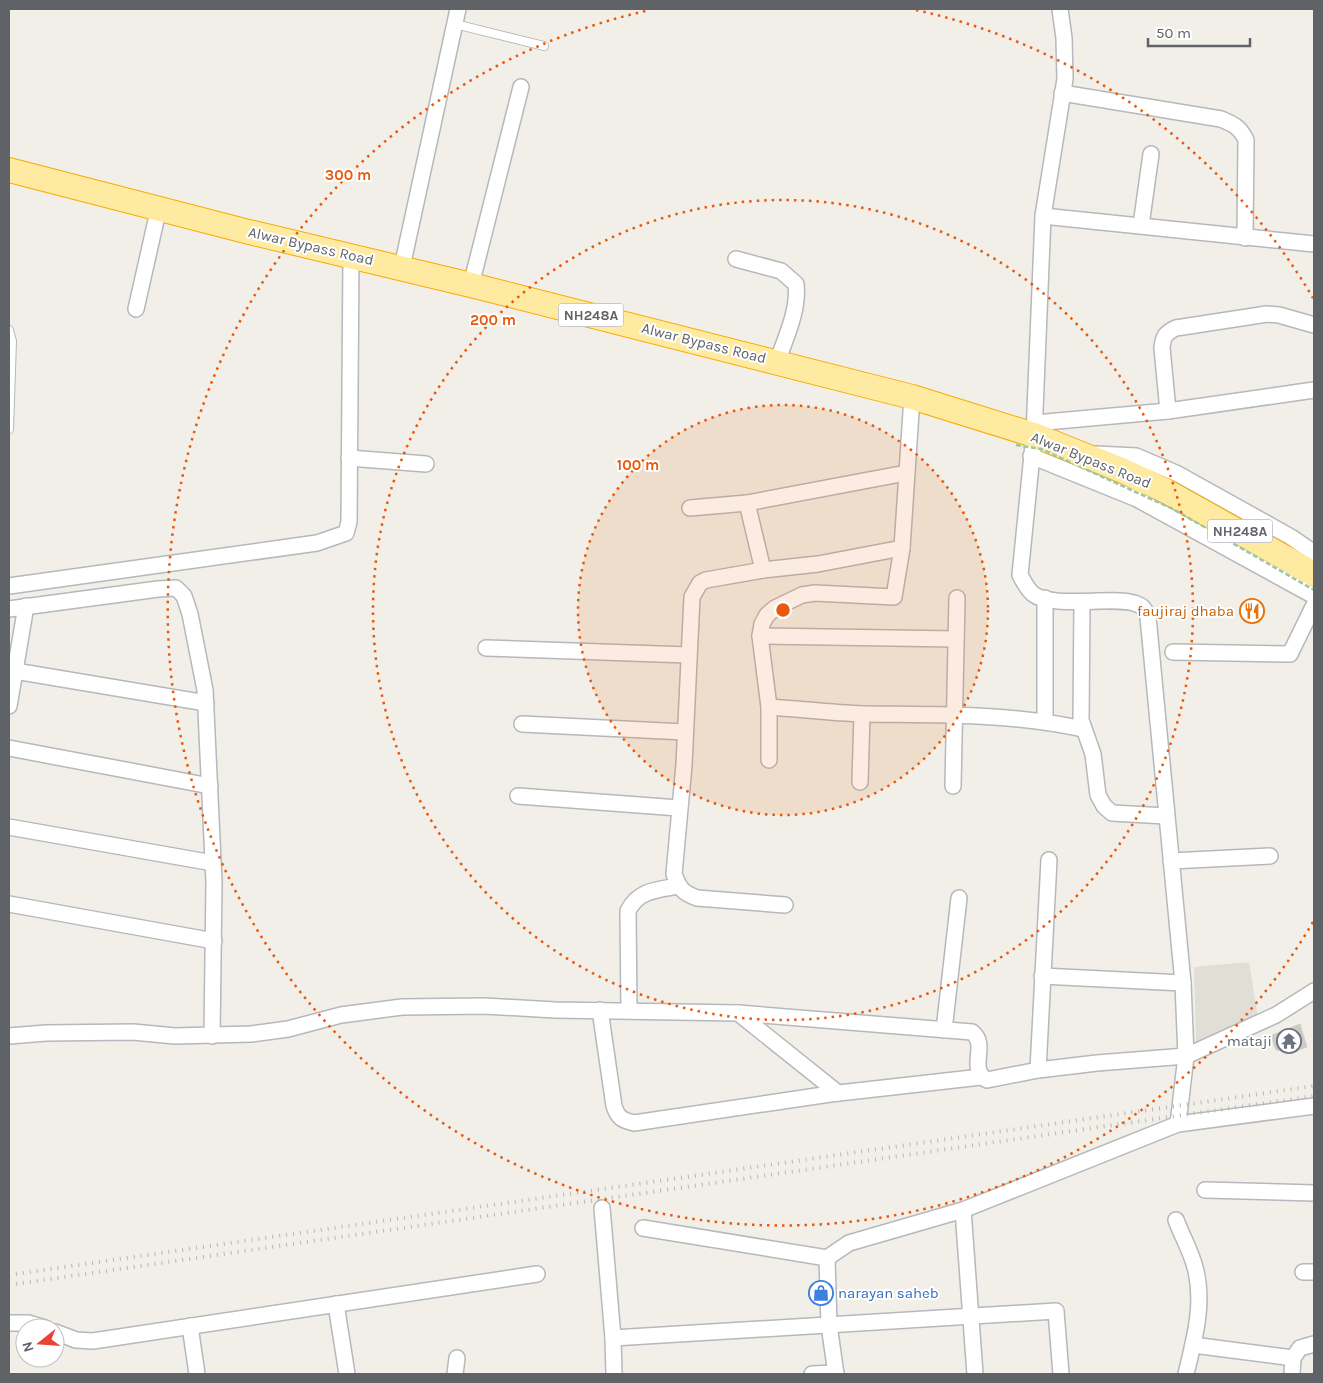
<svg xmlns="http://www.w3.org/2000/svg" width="1323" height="1383" font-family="Karla,sans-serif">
	<rect width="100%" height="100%" fill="#f1efe8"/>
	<path fill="#e1ded6" d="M1249 962 1258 1018 1196 1043 1194 967Z"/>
	<path fill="#cccac5" stroke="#d6d1c6" d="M1300 1024 1307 1047 1293 1052 1276 1050 1270 1036Z"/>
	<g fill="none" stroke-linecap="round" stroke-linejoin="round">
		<defs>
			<g id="service">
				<path d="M455 24 544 46"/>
				<path d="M9 330 12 341 9 429"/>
			</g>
			<g id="minor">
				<path d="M1060 9 1064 38 1065 79 1043 216 1034 435 1020 575C1024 582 1027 589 1033 594 1054 610 1120 594 1139 605 1144 607 1146 612 1148 617L1183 983 1186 1056 1178 1124"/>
				<path d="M1062 93 1221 119C1233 124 1240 127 1246 140L1245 238"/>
				<path d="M1043 216 1314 244"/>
				<path d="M1141 225 1151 154"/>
				<path d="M736 259 781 271 796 284C799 310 786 337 777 362"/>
				<path d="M402 267 458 9"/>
				<path d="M471 285 521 87"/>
				<path d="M136 309 159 207"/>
				<path d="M1168 411 1162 348C1163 337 1165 333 1176 328L1267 314 1279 315 1314 325"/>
				<path d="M1035 423 1168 411 1314 390"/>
				<path d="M1096 454 1136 456 1178 474 1291 537 1314 553"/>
				<path d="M1031 456 1137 499 1314 596"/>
				<path d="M349 458 426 464"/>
				<path d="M747 503 763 570 706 580 700 583 692 597 684 765 674 874C679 888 683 893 697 898L785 905"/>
				<path d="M690 508 747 503 906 473"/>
				<path d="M763 570 818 564 902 548"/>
				<path d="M9 586 317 543 346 533 349 522 351 256"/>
				<path d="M1082 602 1081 720 1093 754 1098 795 1104 806 1112 813 1166 816"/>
				<path d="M9 609 158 589 176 588 184 596 190 614 205 690 214 882 212 1036"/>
				<path d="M760 636 956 639"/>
				<path d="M486 648 688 655"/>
				<path d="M1173 652 1290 654 1314 605"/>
				<path d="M15 671 206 703"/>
				<path d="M9 706 26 606"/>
				<path d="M769 707C801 709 832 713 864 714 938 715 1011 713 1083 729"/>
				<path d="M1045 720V598"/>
				<path d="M522 724 685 732"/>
				<path d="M9 748 210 786"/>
				<path d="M769 760V707L760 636 762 624 767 615 775 608 802 595 815 593 894 597 902 548 912 397"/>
				<path d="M860 782 862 714"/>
				<path d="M953 786 957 598"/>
				<path d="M518 796 679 808"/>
				<path d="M9 827 213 863"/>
				<path d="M1171 861 1270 856"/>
				<path d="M9 904 214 941"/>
				<path d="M1042 976 1183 983"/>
				<path d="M600 1010 614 1106C618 1118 622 1120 634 1123L830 1094 981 1077"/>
				<path d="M629 1010 628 911C638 890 657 890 678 886"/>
				<path d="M738 1013 838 1093"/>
				<path d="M944 1030 959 898"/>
				<path d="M9 1036 46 1033 133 1032 175 1036 251 1034 288 1029 341 1015 402 1007 485 1006 555 1010 738 1013 972 1032C989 1045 967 1069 987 1080L1038 1070 1097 1063 1186 1056 1276 1015 1314 991"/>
				<path d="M1038 1070 1049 860"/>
				<path d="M1205 1190 1314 1193"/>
				<path d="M602 1208 613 1338 614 1374"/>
				<path d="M963 1210 975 1374"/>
				<path d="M1176 1220C1182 1236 1192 1253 1196 1271 1204 1306 1194 1340 1186 1374"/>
				<path d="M643 1228 827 1258"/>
				<path d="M1303 1272H1314"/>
				<path d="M336 1304 347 1374"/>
				<path d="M9 1323H28L45 1328"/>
				<path d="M190 1326 197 1374"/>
				<path d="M55 1332 76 1340 93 1341 537 1274"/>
				<path d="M613 1338 1056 1311 1061 1374"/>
				<path d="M1193 1345 1293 1358"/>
				<path d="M455 1374 457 1358"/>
				<path d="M812 1374 836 1373"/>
				<path d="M836 1374 829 1325 827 1258 849 1243 963 1210 1178 1124 1314 1106"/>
				<path d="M1292 1374 1293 1358 1300 1348 1314 1344"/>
			</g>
			<path id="trunk" d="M9 170 245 231 471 285 912 397 1034 435 1121 470 1164 490 1314 574"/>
		</defs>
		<use href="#service" stroke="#b5b8bc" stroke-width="10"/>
		<use href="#minor" stroke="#b5b8bc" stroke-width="18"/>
		<use href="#trunk" stroke="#f9ab00" stroke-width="26"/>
		<use href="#service" stroke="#fff" stroke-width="8"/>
		<use href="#minor" stroke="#fff" stroke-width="15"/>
		<use href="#trunk" stroke="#feeaa1" stroke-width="24"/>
		<g stroke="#b6b7b8" stroke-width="4" stroke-dasharray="1 6" stroke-linecap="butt">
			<path d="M9 1275 1314 1086"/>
			<path d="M9 1285 1314 1096"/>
		</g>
		<path stroke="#9cc7a9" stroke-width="2.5" stroke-dasharray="5 2.5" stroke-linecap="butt" d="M1016 445 1041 449 1173 509 1314 590"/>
	</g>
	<circle cx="783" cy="610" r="205" fill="#e8590c" fill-opacity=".12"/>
	<g fill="none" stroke="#e8590c" stroke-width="2.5" stroke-dasharray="2.5 5">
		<circle cx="783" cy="610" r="205"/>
		<circle cx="783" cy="610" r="410"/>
		<path d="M1313 922A615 615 0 1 1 650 10M916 10A615 615 0 0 1 1313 298"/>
	</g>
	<defs>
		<symbol id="restaurant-ring" viewBox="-11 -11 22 22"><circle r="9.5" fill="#fff" stroke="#e8710a" stroke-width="1.5"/><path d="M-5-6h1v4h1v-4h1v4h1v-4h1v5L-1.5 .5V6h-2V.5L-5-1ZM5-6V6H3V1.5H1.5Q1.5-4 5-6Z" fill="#e8710a"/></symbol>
		<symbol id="temple-ring" viewBox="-11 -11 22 22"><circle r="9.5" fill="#fff" stroke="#6b7280" stroke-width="1.5"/><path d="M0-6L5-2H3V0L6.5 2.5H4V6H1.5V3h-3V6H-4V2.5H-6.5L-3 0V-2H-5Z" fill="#6b7280"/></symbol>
		<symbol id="shop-ring" viewBox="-11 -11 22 22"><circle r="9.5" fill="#fff" stroke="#3f7fe0" stroke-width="1.5"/><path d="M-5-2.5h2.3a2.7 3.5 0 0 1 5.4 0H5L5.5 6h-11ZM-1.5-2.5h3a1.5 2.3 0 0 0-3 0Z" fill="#3f7fe0"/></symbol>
	</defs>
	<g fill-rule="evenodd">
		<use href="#restaurant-ring" x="1238" y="597" width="28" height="28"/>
		<use href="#temple-ring" x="1275" y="1027" width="28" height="28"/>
		<use href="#shop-ring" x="807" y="1279" width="28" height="28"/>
	</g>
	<g text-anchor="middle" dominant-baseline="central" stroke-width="4" stroke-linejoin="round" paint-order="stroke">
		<g fill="#fff" stroke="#8f9295" stroke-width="1">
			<rect x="558.5" y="303.5" width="65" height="23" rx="4"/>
			<rect x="1207.5" y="519.5" width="65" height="23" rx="4"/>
		</g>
		<g font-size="14" font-weight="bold" fill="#5f6368">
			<text x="591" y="315">NH248A</text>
			<text x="1240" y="531">NH248A</text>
		</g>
		<g font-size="15" fill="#5f6368" stroke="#fff">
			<text transform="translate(311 246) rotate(13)">Alwar Bypass Road</text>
			<text transform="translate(704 343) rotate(14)">Alwar Bypass Road</text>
			<text transform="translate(1091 460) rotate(22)">Alwar Bypass Road</text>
		</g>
		<g font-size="15" fill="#c56008" stroke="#fff" text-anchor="end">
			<text x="1234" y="611">faujiraj dhaba</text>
		</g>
		<g font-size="15" fill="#5b616d" stroke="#fff" text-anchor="end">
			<text x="1272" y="1041">mataji</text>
		</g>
		<g font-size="15" fill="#366cbe" stroke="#fff" text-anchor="start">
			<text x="838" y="1293">narayan saheb</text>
		</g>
	</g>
	<circle cx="783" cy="610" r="8" fill="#e8590c" stroke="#fff" stroke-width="2.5"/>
	<g font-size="15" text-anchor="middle" font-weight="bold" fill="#e8590c" stroke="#fff" stroke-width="4" stroke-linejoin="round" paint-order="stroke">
		<text x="348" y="180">300 m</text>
		<text x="493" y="325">200 m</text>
		<text x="638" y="470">100 m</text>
	</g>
	<rect width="1323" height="1383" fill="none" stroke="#5f6368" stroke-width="20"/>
	<g transform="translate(40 1343) rotate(253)"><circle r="24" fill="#ffffff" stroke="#bfc1c3"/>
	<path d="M0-4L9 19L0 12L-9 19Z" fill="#ea4335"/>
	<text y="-8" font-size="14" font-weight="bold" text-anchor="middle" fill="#5f6368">N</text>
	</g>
	<path d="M1148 38v8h102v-8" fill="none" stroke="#5f6368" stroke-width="2.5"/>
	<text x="1156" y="38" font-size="15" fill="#5f6368" stroke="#ffffff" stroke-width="4" paint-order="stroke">50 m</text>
</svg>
